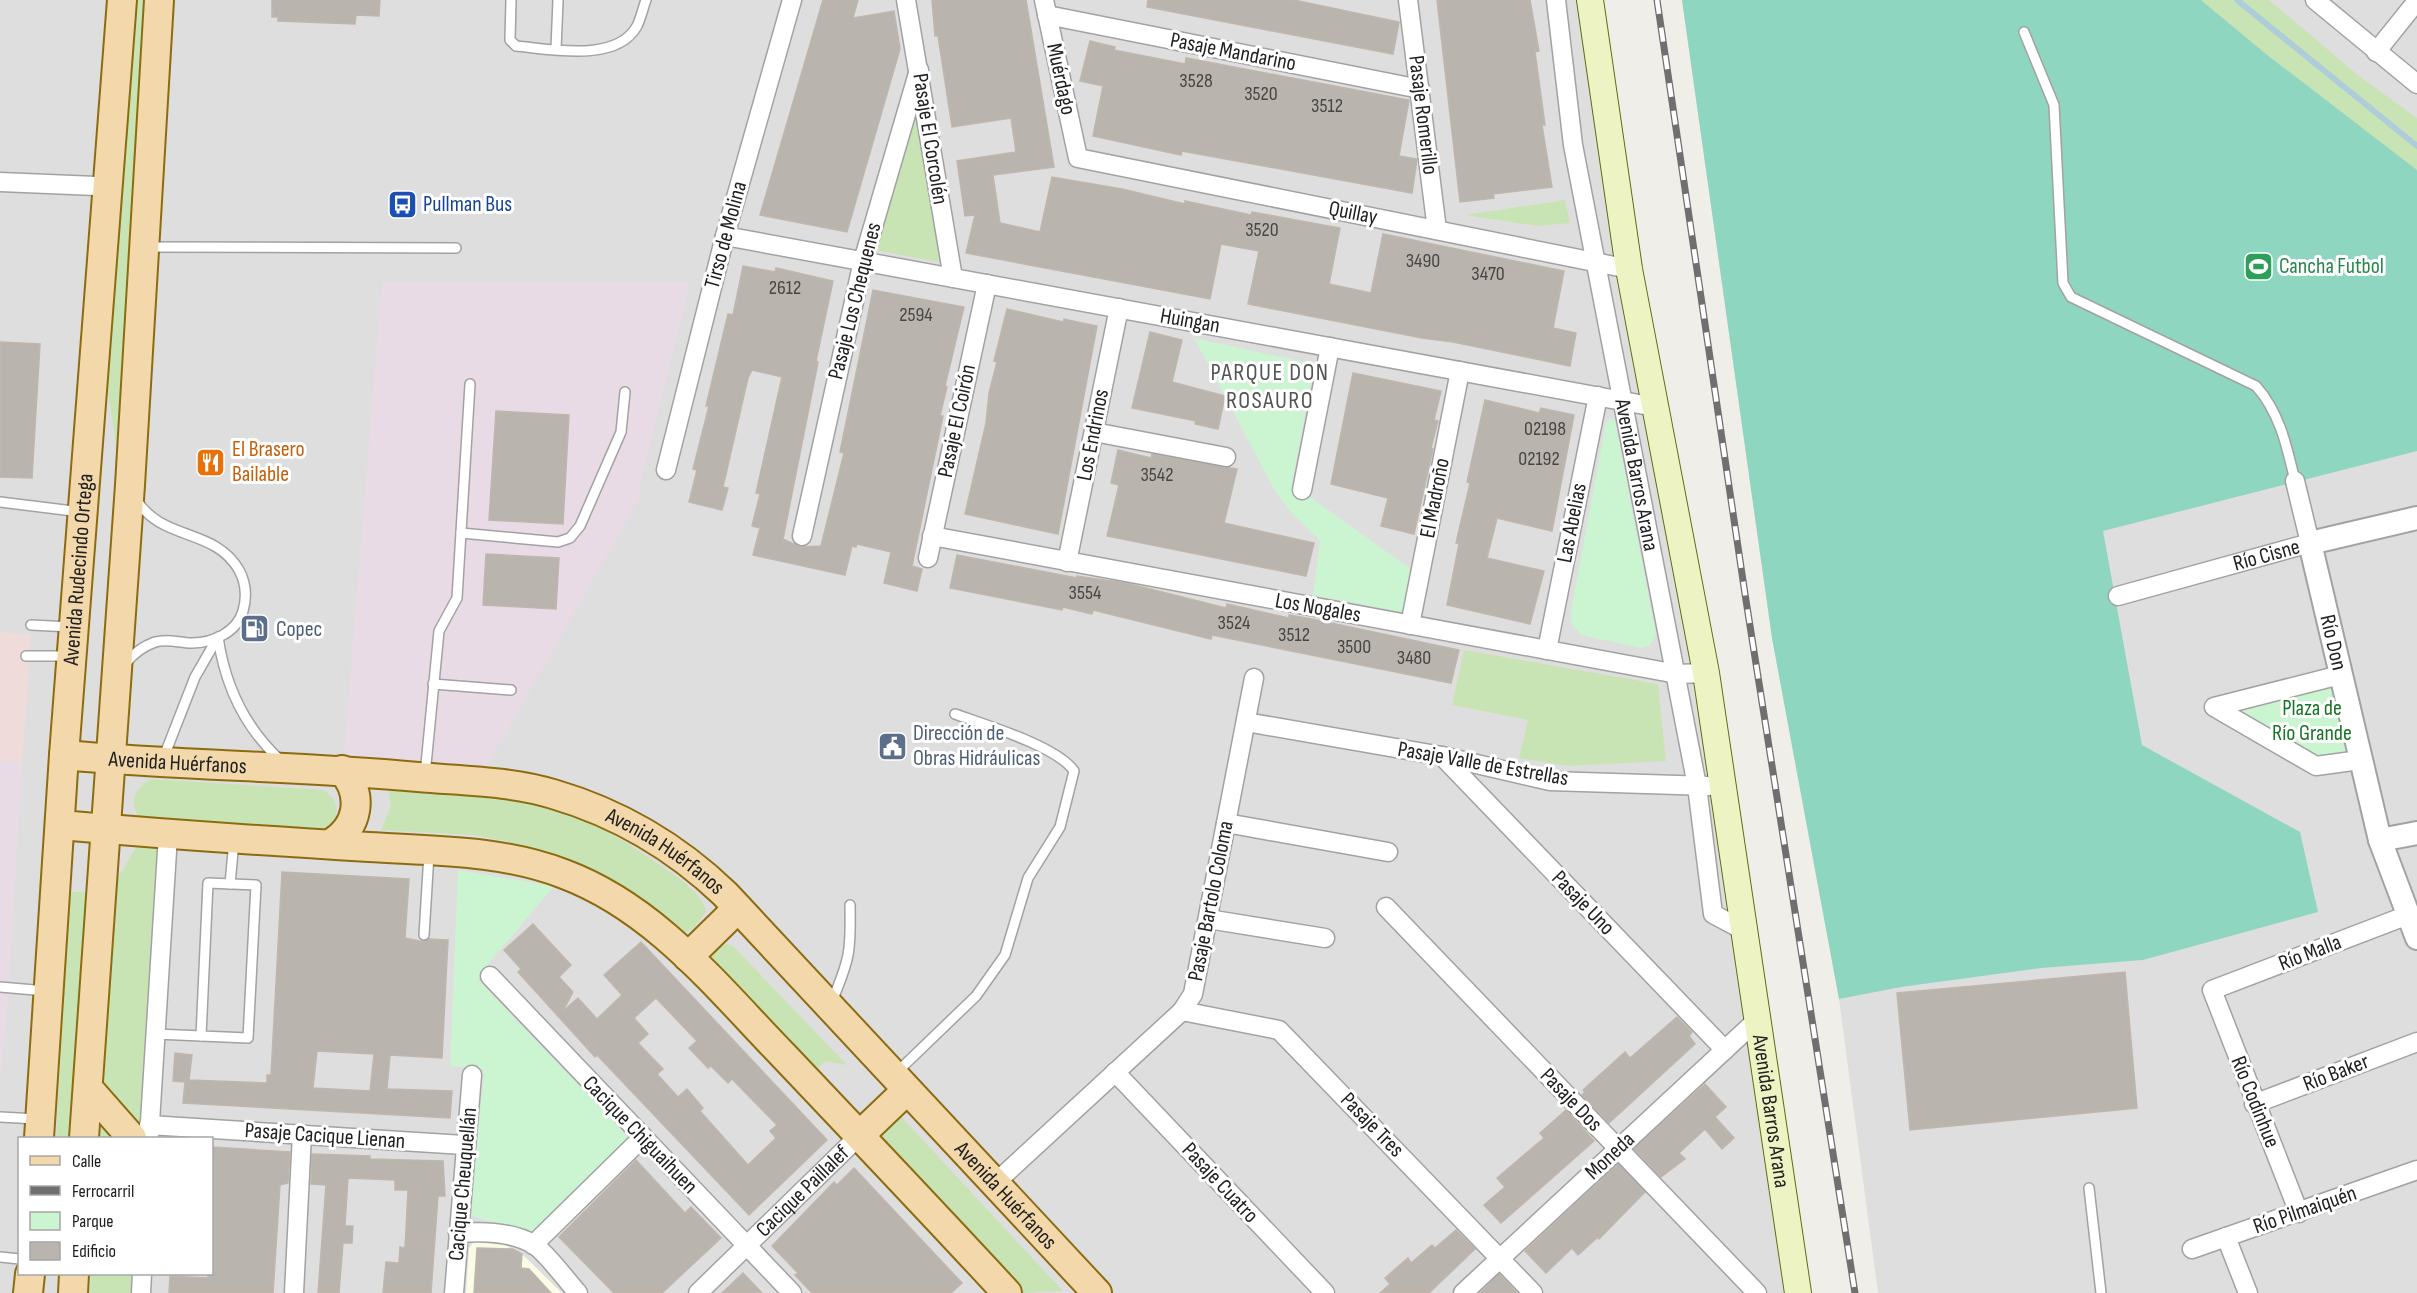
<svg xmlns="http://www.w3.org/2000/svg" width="2417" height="1293" font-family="'Sofia Sans Condensed',sans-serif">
	<rect width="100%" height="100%" fill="#f0eee8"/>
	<g fill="#dfdede" fill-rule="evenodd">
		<path d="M0 0H1579L1693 632 1790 1293H0ZM20 1138H212V1274H20Z"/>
		<path d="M1682 0H2417V1293H1878L1839 999 1772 638Z"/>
	</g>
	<path fill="#efdcda" d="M0 632 31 635 22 762 0 761Z"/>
	<g fill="#e8dbe5">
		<path d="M382 282H690L641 479 640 497 486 767 344 755Z"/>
		<path d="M0 761 22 762 7 1009 0 1080Z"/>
	</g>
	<path fill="#fbfce5" d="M477 1238 503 1244 522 1254 562 1293H466L469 1248Z"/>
	<g fill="#c9e4b4">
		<path d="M129 0H146L126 375 117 452 104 367Z"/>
		<path d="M2201 0H2269L2359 76 2417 118V170L2266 54Z"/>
		<path d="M914 117 919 118 943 263 875 250Z"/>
		<path d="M1565 200 1570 223 1538 226 1465 215Z"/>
		<path d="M1464 650 1658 684 1666 761 1568 766 1519 758 1528 720 1452 705Z"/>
		<path d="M152 779 323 790C341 800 341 821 322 831L140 818C128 803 135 786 152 779Z"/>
		<path d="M388 790C451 794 522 792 581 819 612 832 640 851 667 870 680 879 705 896 706 912L692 930 683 932 650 907 575 861 505 841 474 835 381 830 391 806Z"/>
		<path d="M141 839 160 842 142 1138H100L116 881Z"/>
		<path d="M70 892H88L71 1138H56Z"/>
		<path d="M727 944 733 946 847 1065 825 1061 816 1070 703 963 716 947Z"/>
		<path d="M897 1112 1063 1291 1022 1293 873 1133Z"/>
		<path d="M91 1274H133L132 1293H90Z"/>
	</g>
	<g fill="#cbf4d1">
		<path d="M1194 338 1314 364 1292 484 1412 570 1402 612 1313 595 1320 541 1290 511 1275 491Z"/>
		<path d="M1611 418 1615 421 1656 635 1649 646 1642 648 1581 635 1571 623V611L1606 423Z"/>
		<path d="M2333 686 2349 752 2318 757 2238 710Z"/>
		<path d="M458 870 554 886 483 970 478 980 628 1137 531 1233 469 1215 484 1075 483 1069 450 1066Z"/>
	</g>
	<path fill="#8fd6c0" d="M1682 0H2201L2266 54 2417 170V451L2103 531 2142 745 2300 832 2318 912 2143 960 2041 968 1901 987 1839 999 1772 638Z"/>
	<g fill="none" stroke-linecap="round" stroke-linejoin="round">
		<path stroke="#aeccd9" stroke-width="6" d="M2237 0 2417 146"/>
	</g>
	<g fill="#b9b4ae" stroke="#c0b6ac" stroke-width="1.5" fill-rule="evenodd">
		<path d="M272 0H380L379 16 356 15 355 24 278 21V17H272Z"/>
		<path d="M823 0H858L853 18 894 11 900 49 847 232 760 215Z"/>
		<path d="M932 0H1026L1054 167 993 175 1000 223 1040 232 1052 177 1122 189 1185 204V201L1251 215 1252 212 1340 228 1329 284 1371 293 1383 234 1564 271 1553 328 1576 333 1570 366 1453 342 1422 338 1248 304 1259 251 1221 244 1210 299 966 253 975 215 965 216 957 161 1016 152 1011 118 952 127 938 36H935Z"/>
		<path d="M1148 0H1294L1399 22 1393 54 1147 7Z"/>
		<path d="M1437 0H1530L1539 51 1535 52 1545 125H1542L1552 187 1493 194 1494 198 1460 202Z"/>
		<path d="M1090 41 1115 47 1114 50 1185 64 1186 58 1409 100 1399 156 1417 159 1412 193 1182 151 1181 155 1093 136 1103 86 1080 81Z"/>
		<path d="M743 266 775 272 776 268 833 281 816 361 818 362 812 393 783 539 800 547 821 546 844 453 840 452 873 290 964 307 945 386 947 387 940 416H943L912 566 922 569 917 591 884 583 891 552 857 544 856 547 852 546 845 575 753 555 760 528 752 526 760 494 756 493 782 377 752 370 748 378 723 487 728 488 722 510 689 502 697 470 693 469 709 406H706L728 314 733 315Z"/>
		<path d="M1007 309 1063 322 1064 319 1097 326 1058 534 965 514 986 423 989 393 997 362 994 361Z"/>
		<path d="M1150 332 1182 340 1172 382 1225 396 1218 429 1195 424 1196 421 1132 408Z"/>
		<path d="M0 342 40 344 32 478 0 477Z"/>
		<path d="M1353 373 1441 391 1434 420 1438 421 1431 448 1433 449 1414 534 1381 526 1388 498 1331 484Z"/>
		<path d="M1485 400 1539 413 1541 408 1574 415 1552 531 1497 518 1487 558 1544 571 1530 624 1447 605 1459 544 1456 543 1470 483 1467 482Z"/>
		<path d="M496 411 569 415 563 524 489 520Z"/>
		<path d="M1118 450 1151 458 1152 454 1237 469 1224 523 1314 543 1306 576 1107 536 1119 485 1111 483Z"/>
		<path d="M486 554 559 558 556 609 483 605Z"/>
		<path d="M957 555 1077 578V576L1126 583 1226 608 1227 604 1289 618V615L1317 620 1459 650 1451 683 1212 635 1211 639 1093 610 1092 614 1063 607 1062 610 950 588Z"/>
		<path d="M282 872 409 879 405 938 424 942 429 939 448 940 442 1058 390 1055 387 1089 452 1091 450 1118 183 1103 185 1082 173 1081 175 1053 192 1055 189 1080 267 1083V1075H271ZM317 1051 374 1054 370 1091 313 1088Z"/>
		<path d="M533 924 571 965 559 977 573 992 563 1011 578 998 597 1019 622 995 604 975 641 942 827 1140 749 1215 597 1055 595 1057 518 972 521 969 504 950ZM656 998 697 1041 689 1048 708 1068 711 1066 728 1083 732 1079 777 1125 770 1131 776 1138 748 1165 700 1111 703 1108 687 1089 678 1097 657 1074 663 1069 638 1043 648 1034 634 1018Z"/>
		<path d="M2125 972 2137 1108 1910 1130 1897 993Z"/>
		<path d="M1677 1017 1692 1032 1689 1036 1695 1044 1609 1123 1582 1095 1585 1092 1583 1090 1625 1052 1630 1058Z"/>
		<path d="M1705 1084 1726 1107 1715 1117 1734 1138 1722 1149 1705 1129 1679 1153 1685 1159 1661 1177 1634 1149Z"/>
		<path d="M1566 1110 1594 1141 1501 1223 1484 1205 1505 1187 1497 1178 1544 1138 1540 1133Z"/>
		<path d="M212 1147 290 1152 288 1183 280 1185 273 1293H169L170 1276 208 1278V1274H212Z"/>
		<path d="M312 1154 370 1156V1159L443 1161 445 1196H438L431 1293H383L386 1262 399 1263 400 1247 405 1248 408 1190H395V1180L348 1178 345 1226H353L352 1243H343L339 1293H318L326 1185 311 1184Z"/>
		<path d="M636 1160 685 1213 691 1207 721 1238 662 1293H614L559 1237Z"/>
		<path d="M1618 1164 1645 1192 1599 1239 1598 1237 1578 1255 1572 1248 1546 1273 1525 1251Z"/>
		<path d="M854 1168 962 1283 951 1293H812L795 1275 798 1273 772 1246 834 1182 837 1185Z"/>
		<path d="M1456 1230 1475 1249 1429 1293H1380L1390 1284 1385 1278 1408 1258 1411 1263 1432 1245 1435 1248Z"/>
		<path d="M477 1248 513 1249 522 1254 521 1268 529 1269 551 1293H474Z"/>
		<path d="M743 1273 762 1293H722Z"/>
		<path d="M1499 1274 1517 1293H1480Z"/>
	</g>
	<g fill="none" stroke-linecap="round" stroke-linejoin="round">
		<defs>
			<g id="service">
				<path d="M511 0 510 40 516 46C550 49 617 63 637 26 641 18 643 8 646 0"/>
				<path d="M2024 32 2054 105 2063 283 2071 297 2256 386C2280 413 2287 447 2295 481"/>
				<path d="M556 49 558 0"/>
				<path d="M147 247 456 248"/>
				<path d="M0 502 81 512"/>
				<path d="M461 533 558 542 570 538 580 526 621 432 625 392"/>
				<path d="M31 625 71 627"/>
				<path d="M26 656H68"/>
				<path d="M126 663C133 654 144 646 155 642 168 638 179 643 192 643 213 643 237 632 243 611 247 597 246 583 239 570 214 527 162 542 136 499"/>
				<path d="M433 684 511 690"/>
				<path d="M163 759 195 677 218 637C225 686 244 727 281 761"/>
				<path d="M425 775 439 631 457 598 470 384"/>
				<path d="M208 883 256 885 248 1038 201 1036Z"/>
				<path d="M230 884 234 841"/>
				<path d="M424 935 429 854"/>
				<path d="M0 987 46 991"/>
				<path d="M832 1001C850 959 851 950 850 905"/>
				<path d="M156 1034 201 1036"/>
				<path d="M895 1074 976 996 1005 955 1028 878 1060 827 1074 771C1057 746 985 725 955 714"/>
				<path d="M0 1117 37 1119"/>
				<path d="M2089 1188 2101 1293"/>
				<path d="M0 1257 20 1259"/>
			</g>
			<g id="minor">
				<path d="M906 0 953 278"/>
				<path d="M1044 0 1078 158 1629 269"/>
				<path d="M1408 0 1437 230"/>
				<path id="s1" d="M1556 0 1573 145 1697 786 1713 914 1745 931"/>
				<path d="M2315 0 2417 84"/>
				<path d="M1047 15 1420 89"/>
				<path d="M2376 52 2417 1"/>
				<path d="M0 182 96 186 109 191"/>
				<path d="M725 236 1655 407"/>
				<path d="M1094 432 1226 457"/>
				<path d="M666 470 725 236 792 0"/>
				<path d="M1302 490 1330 347"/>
				<path d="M802 536 863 261 919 70"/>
				<path d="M932 536 1677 674 1706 673"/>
				<path d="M928 558 987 284"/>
				<path d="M1067 562 1119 308"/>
				<path id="s2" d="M2118 596 2310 543 2295 481"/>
				<path d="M1410 625 1460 371"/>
				<path d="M1547 650 1598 396"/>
				<path d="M2340 675 2214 707 2316 766 2360 760"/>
				<path d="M1246 722 1442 756 1550 781 1709 786"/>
				<path d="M1442 756 1725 1050"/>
				<path d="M1226 823 1388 852"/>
				<path d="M1386 907 1757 1293"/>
				<path d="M1208 919 1325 938"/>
				<path d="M490 976 792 1293"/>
				<path d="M1182 1011 1279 1030 1533 1293"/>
				<path d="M1115 1072 1325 1293"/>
				<path d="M2254 1104 2417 1042"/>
				<path d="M149 1125 464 1145"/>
				<path d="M149 1138 168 835"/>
				<path d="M994 1184 1182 1011 1193 994 1254 678"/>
				<path d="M2299 1213 2212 990 2408 915"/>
				<path d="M458 1233C482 1231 512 1232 533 1244 547 1253 566 1280 578 1293"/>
				<path d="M2226 1237 2248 1293"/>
				<path d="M533 1245 643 1137"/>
				<path d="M2192 1249 2417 1170"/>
				<path d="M141 1293 142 1274"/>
				<path d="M294 1293 302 1134"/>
				<path d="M454 1293 472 1075"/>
				<path id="s3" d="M698 1293 860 1135"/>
				<path d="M1463 1293 1758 1019"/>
			</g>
			<g id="tertiary">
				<path id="s4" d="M2417 518 2310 543 2380 840 2417 938"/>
				<path d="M2380 840 2417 833"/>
			</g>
			<g id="secondary">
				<path id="s5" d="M1590 0 1629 269 1706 673 1798 1293"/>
			</g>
			<g id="primary">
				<path id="s6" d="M64 755C181 766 300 766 418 777 463 781 510 781 553 794 618 813 676 847 725 894L1097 1293"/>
				<path d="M60 825C163 834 266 841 369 847 435 851 502 850 564 874 655 908 717 987 783 1055 858 1134 933 1213 1007 1293"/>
				<path d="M330 844C359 827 364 795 342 770"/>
				<path d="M688 957 738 908"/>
				<path d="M88 1088 132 1138"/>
				<path d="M860 1135 907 1090"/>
				<path id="s7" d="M39 1138 64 755 122 0"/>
				<path d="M84 1138 130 485 159 0"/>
				<path d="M28 1293 30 1274"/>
				<path d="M73 1293 74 1274"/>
			</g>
		</defs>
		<use href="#service" stroke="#a2a2a2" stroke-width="12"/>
		<use href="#minor" stroke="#a2a2a2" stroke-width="21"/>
		<use href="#tertiary" stroke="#a2a2a2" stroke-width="26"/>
		<use href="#secondary" stroke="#5e6e11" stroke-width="28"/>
		<use href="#primary" stroke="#8d6c10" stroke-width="32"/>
		<use href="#service" stroke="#fff" stroke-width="9"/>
		<use href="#minor" stroke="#fff" stroke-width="18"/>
		<use href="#tertiary" stroke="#fff" stroke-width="22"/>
		<use href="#secondary" stroke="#eef3c3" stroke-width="26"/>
		<use href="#primary" stroke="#f2d8ab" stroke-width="28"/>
		<defs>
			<path id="rail" d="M1657 0 1745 594 1855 1293"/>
		</defs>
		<use href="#rail" stroke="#6f6f6f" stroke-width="7"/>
		<use href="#rail" stroke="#fff" stroke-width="4.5" stroke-dasharray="14" stroke-linecap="butt"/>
	</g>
	<defs>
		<symbol id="bus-square" viewBox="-11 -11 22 22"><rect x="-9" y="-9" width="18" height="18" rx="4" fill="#1a4fb4" stroke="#fff"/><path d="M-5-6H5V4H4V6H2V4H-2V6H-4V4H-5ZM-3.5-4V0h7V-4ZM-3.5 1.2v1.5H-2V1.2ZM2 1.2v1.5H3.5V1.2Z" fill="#fff"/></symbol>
		<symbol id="stadium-square" viewBox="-11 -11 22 22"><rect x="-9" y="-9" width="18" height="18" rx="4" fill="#2e9e5b" stroke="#fff"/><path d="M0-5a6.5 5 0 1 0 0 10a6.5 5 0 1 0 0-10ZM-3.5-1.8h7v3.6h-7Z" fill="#fff"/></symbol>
		<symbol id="restaurant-square" viewBox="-11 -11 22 22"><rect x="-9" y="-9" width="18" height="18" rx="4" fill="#e8710a" stroke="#fff"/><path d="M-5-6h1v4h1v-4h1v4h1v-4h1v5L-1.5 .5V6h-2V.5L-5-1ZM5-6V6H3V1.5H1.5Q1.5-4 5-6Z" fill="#fff"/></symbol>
		<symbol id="fuel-square" viewBox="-11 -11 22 22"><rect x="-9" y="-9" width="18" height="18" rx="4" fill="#5c6f8a" stroke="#fff"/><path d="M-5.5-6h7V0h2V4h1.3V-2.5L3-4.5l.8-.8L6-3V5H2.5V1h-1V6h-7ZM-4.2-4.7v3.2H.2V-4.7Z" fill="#fff"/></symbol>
		<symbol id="civic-square" viewBox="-11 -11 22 22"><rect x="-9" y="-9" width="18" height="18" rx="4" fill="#5c6f8a" stroke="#fff"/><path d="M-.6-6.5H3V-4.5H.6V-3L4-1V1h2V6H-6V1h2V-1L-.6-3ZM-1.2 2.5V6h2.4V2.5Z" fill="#fff"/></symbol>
	</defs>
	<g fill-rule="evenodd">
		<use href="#bus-square" x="386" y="188" width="33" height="33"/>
		<use href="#stadium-square" x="2242" y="250" width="33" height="33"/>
		<use href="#restaurant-square" x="194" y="446" width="33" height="33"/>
		<use href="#fuel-square" x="238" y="612" width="33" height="33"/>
		<use href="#civic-square" x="876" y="730" width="33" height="33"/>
	</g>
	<g text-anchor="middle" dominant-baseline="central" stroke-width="6" stroke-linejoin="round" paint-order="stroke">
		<g font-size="20" fill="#474644">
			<text x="1196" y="81">3528</text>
			<text x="1261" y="94">3520</text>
			<text x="1327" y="106">3512</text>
			<text x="1262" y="230">3520</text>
			<text x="1423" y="261">3490</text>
			<text x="1488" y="274">3470</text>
			<text x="785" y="288">2612</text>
			<text x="916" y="315">2594</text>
			<text x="1545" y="429">02198</text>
			<text x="1539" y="459">02192</text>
			<text x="1157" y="475">3542</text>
			<text x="1085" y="593">3554</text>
			<text x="1234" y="623">3524</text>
			<text x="1294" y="635">3512</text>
			<text x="1354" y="647">3500</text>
			<text x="1414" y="658">3480</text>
		</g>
		<g font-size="22" fill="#212121" stroke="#fff">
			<text transform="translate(1233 52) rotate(11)">Pasaje Mandarino</text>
			<text transform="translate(1061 79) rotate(78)">Muérdago</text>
			<text transform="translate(1423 115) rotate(83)">Pasaje Romerillo</text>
			<text transform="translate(930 139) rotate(81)">Pasaje El Corcolén</text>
			<text transform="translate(1353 213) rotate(11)">Quillay</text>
			<text transform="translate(726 235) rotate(-75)">Tirso de Molina</text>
			<text transform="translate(855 301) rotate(-76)">Pasaje Los Chequenes</text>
			<text transform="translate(1190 321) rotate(10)">Huingan</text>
			<text transform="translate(957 421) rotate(-78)">Pasaje El Coirón</text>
			<text transform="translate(1093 435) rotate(-79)">Los Endrinos</text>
			<text stroke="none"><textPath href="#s1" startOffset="482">Avenida Barros Arana</textPath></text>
			<text transform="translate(1435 498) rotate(-79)">El Madroño</text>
			<text transform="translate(1572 523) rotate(-79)">Las Abelias</text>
			<text stroke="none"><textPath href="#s2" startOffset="154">Río Cisne</textPath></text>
			<text stroke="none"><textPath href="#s7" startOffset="570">Avenida Rudecindo Ortega</textPath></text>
			<text transform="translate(1318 608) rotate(10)">Los Nogales</text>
			<text stroke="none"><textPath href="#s4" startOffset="212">Río Don</textPath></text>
			<text stroke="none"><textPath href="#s6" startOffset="114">Avenida Huérfanos</textPath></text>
			<text transform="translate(1483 764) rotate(10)">Pasaje Valle de Estrellas</text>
			<text stroke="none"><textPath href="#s6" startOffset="618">Avenida Huérfanos</textPath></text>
			<text transform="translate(1211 901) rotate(-79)">Pasaje Bartolo Coloma</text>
			<text transform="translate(1583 903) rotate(46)">Pasaje Uno</text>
			<text transform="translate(2310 953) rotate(-21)">Río Malla</text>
			<text transform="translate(2336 1073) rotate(-21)">Río Baker</text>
			<text transform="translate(1571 1100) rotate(46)">Pasaje Dos</text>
			<text transform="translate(2255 1102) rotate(68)">Río Codinhue</text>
			<text stroke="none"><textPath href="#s5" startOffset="1126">Avenida Barros Arana</textPath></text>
			<text transform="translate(1372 1125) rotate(46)">Pasaje Tres</text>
			<text transform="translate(640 1135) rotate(46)">Cacique Chiguaihuen</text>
			<text transform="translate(325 1136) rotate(4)">Pasaje Cacique Lienan</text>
			<text transform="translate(1610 1156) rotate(-43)">Moneda</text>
			<text transform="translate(1220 1183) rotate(47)">Pasaje Cuatro</text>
			<text transform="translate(463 1184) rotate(-85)">Cacique Cheuquellán</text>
			<text stroke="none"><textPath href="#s3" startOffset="146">Cacique Paillalef</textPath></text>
			<text stroke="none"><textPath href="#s6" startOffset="1104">Avenida Huérfanos</textPath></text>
			<text transform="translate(2305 1210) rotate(-19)">Río Pilmaiquén</text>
		</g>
		<g font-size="22" fill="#164399" stroke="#fff" text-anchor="start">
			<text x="423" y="204">Pullman Bus</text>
		</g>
		<g font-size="22" fill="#27864d" stroke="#fff" text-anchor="start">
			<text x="2279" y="266">Cancha Futbol</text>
		</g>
		<g font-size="22" fill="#c56008" stroke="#fff" text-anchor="start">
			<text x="232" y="449">El Brasero<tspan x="232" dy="25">Bailable</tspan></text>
		</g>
		<g font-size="22" fill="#4e5e75" stroke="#fff" text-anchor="start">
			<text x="276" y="629">Copec</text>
			<text x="913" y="733">Dirección de<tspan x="913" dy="25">Obras Hidráulicas</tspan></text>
		</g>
		<g font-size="22" fill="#187526" stroke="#fff">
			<text x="2312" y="708">Plaza de<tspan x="2312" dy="25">Río Grande</tspan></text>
		</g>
		<g font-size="24" letter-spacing="1.5" fill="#545454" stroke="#fff">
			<text x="1270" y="372">PARQUE DON<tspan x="1270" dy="28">ROSAURO</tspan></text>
		</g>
	</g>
	<rect x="18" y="1137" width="195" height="138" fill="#ffffff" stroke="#a6a6a6" stroke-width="1.5"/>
	<rect x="30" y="1156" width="30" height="9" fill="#f2d8ab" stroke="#a6a6a6" stroke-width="1.5"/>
	<text x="72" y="1167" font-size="18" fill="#212121">Calle</text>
	<rect x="30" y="1186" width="30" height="9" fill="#6f6f6f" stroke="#a6a6a6" stroke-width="1.5"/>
	<text x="72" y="1197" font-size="18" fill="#212121">Ferrocarril</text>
	<rect x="30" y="1212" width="30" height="18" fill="#cbf4d1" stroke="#a6a6a6" stroke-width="1.5"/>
	<text x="72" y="1227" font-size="18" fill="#212121">Parque</text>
	<rect x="30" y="1242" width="30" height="18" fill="#b9b4ae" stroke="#a6a6a6" stroke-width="1.5"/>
	<text x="72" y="1257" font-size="18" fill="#212121">Edificio</text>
</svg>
